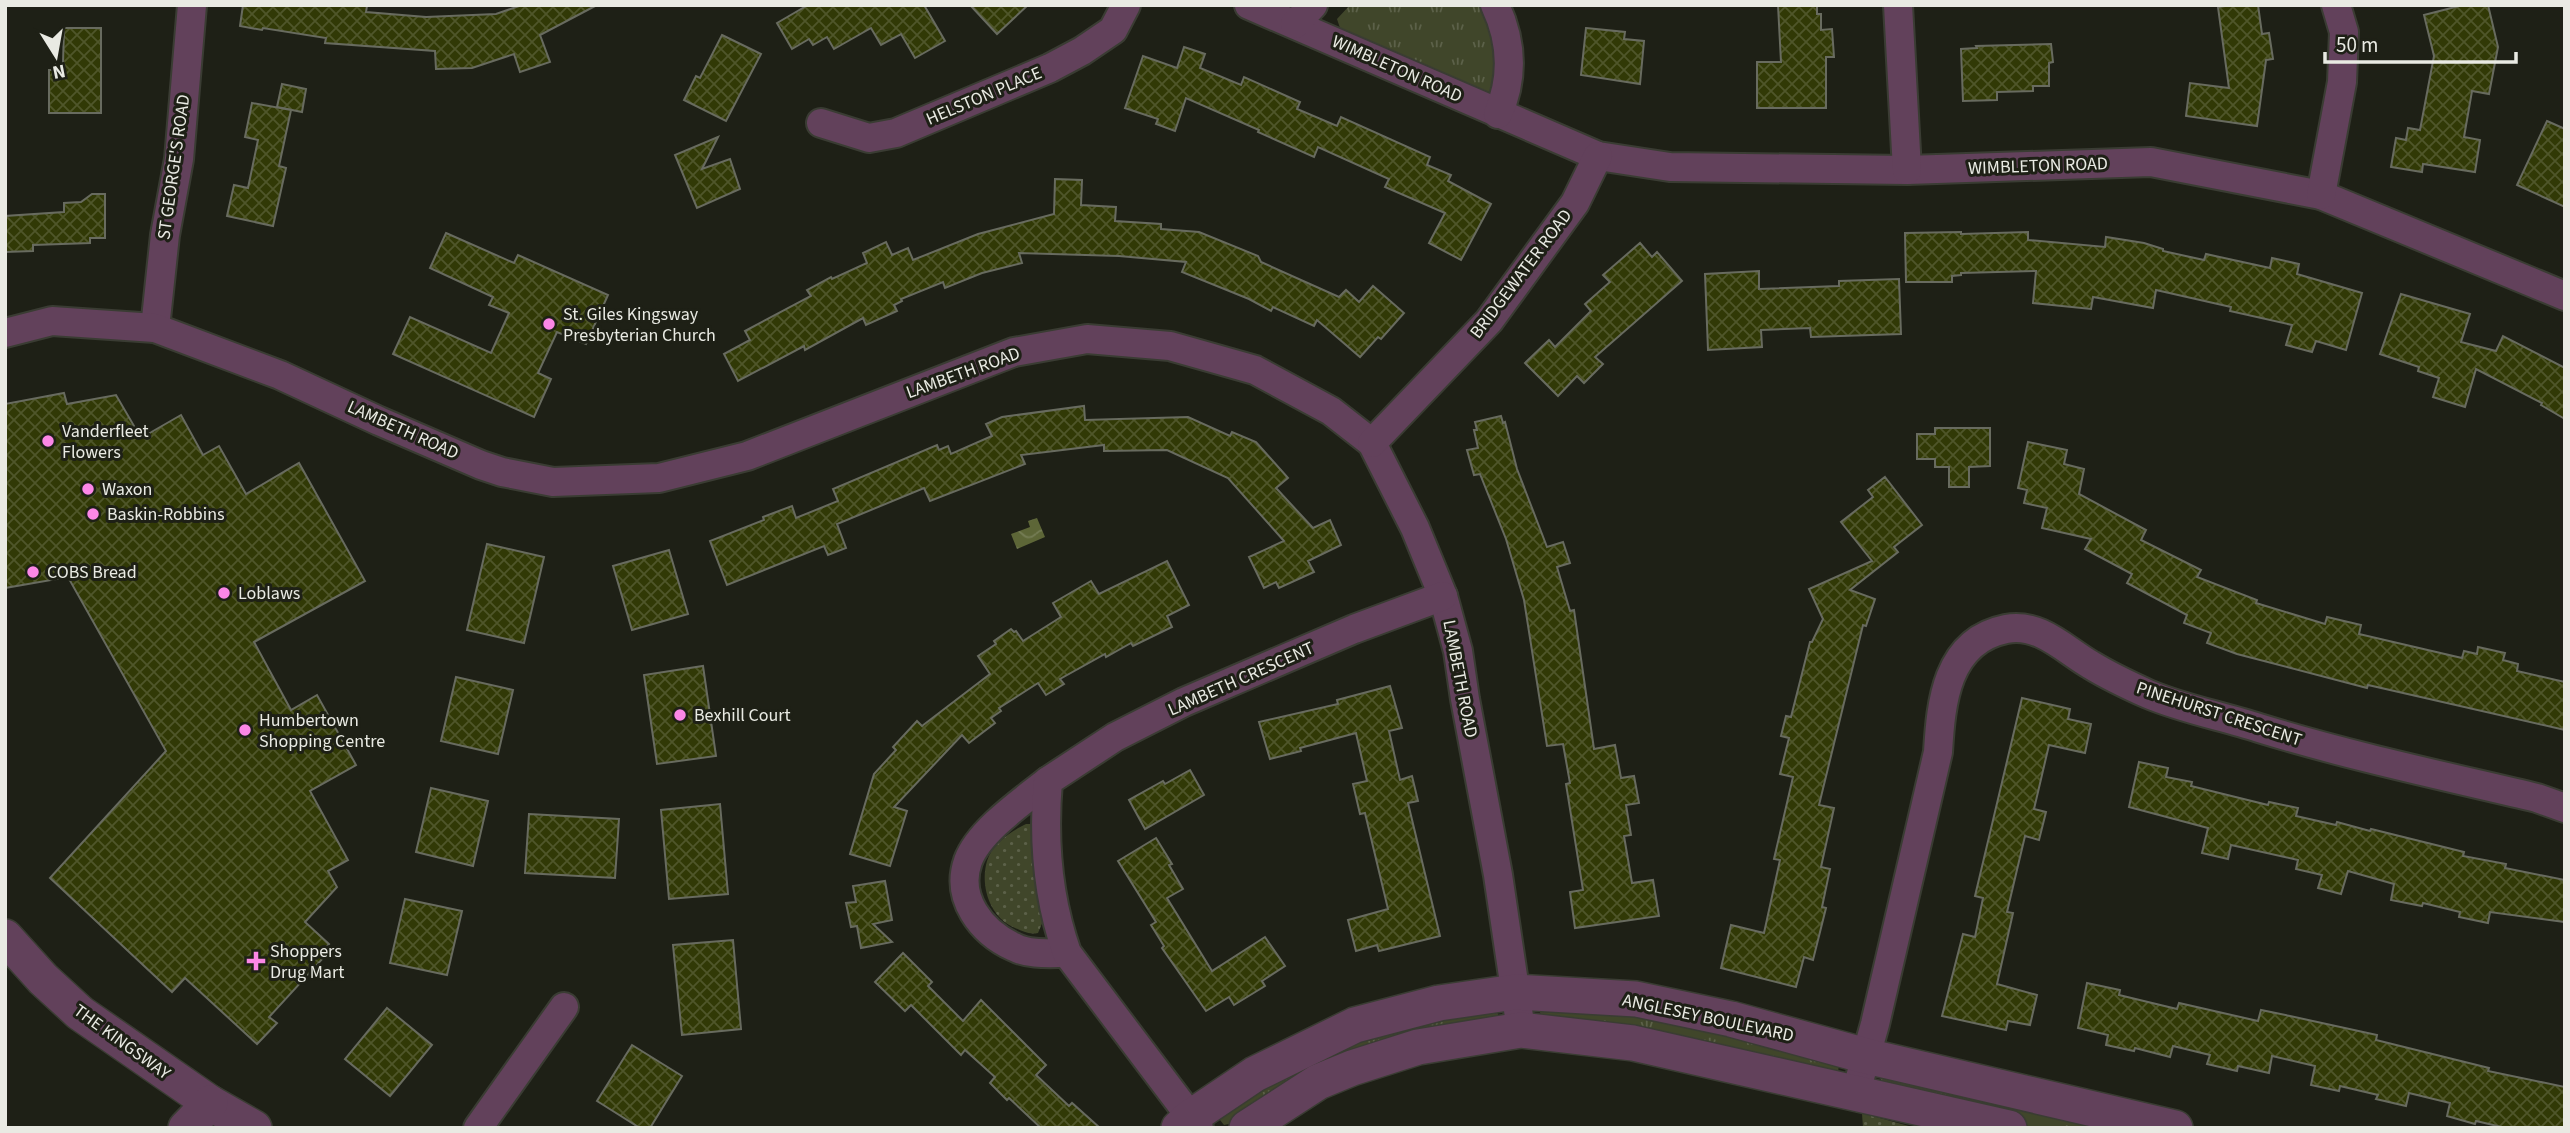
<svg xmlns="http://www.w3.org/2000/svg" width="2570" height="1133" font-family="'Source Sans 3',sans-serif">
	<defs>
		<pattern id="grass-tufts" width="24" height="20" patternUnits="userSpaceOnUse" patternTransform="scale(1.75)"><rect width="24" height="20" fill="#40462a"/><path d="M3 7l-1-3M5 7V3M7 7l1-3M15 17l-1-3M17 17v-4M19 17l1-3" fill="none" stroke="#5c6149"/></pattern>
		<pattern id="park-dots" width="8" height="8" patternUnits="userSpaceOnUse" patternTransform="scale(1.75)"><rect width="8" height="8" fill="#40462a"/><path d="M2 2h.1M6 6h.1" fill="none" stroke="#5c6149" stroke-width="1.8" stroke-linecap="round"/></pattern>
		<pattern id="water-waves" width="16" height="10" patternUnits="userSpaceOnUse" patternTransform="scale(1.75)"><rect width="16" height="10" fill="#5d6637"/><path d="M0 5q4-4 8 0t8 0" fill="none" stroke="#747c54"/></pattern>
		<pattern id="building-cross-hatch" width="8" height="8" patternUnits="userSpaceOnUse" patternTransform="scale(1.75)"><rect width="8" height="8" fill="#313906"/><path d="M0 0l8 8M0 8l8-8" fill="none" stroke="#4f562a"/></pattern>
	</defs>
	<rect width="100%" height="100%" fill="#1e2016"/>
	<g fill="url(#grass-tufts)">
		<path d="M1350 5H1479C1505 47 1502 54 1497 102L1342 34 1337 19Z"/>
		<path d="M1608 1007 1839 1063 1838 1074 1541 1015 1539 1009Z"/>
		<path d="M1497 1011 1499 1018 1238 1122 1224 1125 1220 1120V1114L1228 1107 1388 1027Z"/>
		<path d="M1879 1075 2120 1128H2029L1997 1121 1882 1083Z"/>
	</g>
	<g fill="url(#park-dots)">
		<path d="M1026 824H1035L1036 871 1043 921 1038 933C1028 935 1022 931 1013 927 989 916 980 885 987 861 992 844 1011 831 1026 824Z"/>
		<path d="M1862 1113 1916 1128H1863Z"/>
	</g>
	<path fill="url(#water-waves)" d="M1037 518 1045 537 1017 549 1011 534 1030 527 1028 521Z"/>
	<g fill="url(#building-cross-hatch)" stroke="#686b5f" stroke-width="2">
		<path d="M243 5H357L367 6 366 12 426 17 496 14 522 5H597L540 35 550 62 520 72 514 54 472 68 436 69 435 51 325 43 326 38 263 28 262 30 240 26Z"/>
		<path d="M808 5H924L945 41 915 58 901 34 881 45 871 28 834 49 827 37 813 45 809 39 792 49 777 23Z"/>
		<path d="M970 5H1028L997 34Z"/>
		<path d="M1778 5H1817V14H1821V30L1832 29 1834 57H1826V108H1757V62H1781Z"/>
		<path d="M2232 5H2258L2262 34 2269 33 2273 59 2266 60 2257 126 2186 116 2190 83 2229 88 2218 7Z"/>
		<path d="M2463 5H2488L2498 47 2489 94 2472 91 2464 137 2480 140 2475 172 2423 164 2422 172 2391 167 2396 138 2406 140 2408 128 2420 130 2434 56 2424 15Z"/>
		<path d="M64 28H101V113H49V70H55L56 64H63Z"/>
		<path d="M1586 28 1625 32 1624 39 1644 41 1640 84 1581 75Z"/>
		<path d="M722 35 761 54 726 121 684 100 696 76 700 78Z"/>
		<path d="M2051 44 2053 62 2049 63V86H2033V91L1997 92V100L1963 101 1961 49 1977 48 1976 46Z"/>
		<path d="M1184 47 1205 54 1200 68 1241 85 1244 77 1300 102 1297 109 1337 126 1341 117 1430 157 1427 165 1451 175 1448 181 1491 204 1461 260 1429 243 1445 213 1385 187 1389 179 1318 147 1314 157 1258 132 1259 130 1186 98 1175 131 1156 124 1158 119 1125 108 1143 56 1177 68Z"/>
		<path d="M282 84 306 89 302 112 277 107Z"/>
		<path d="M252 103 291 110 279 166 286 168 273 226 227 216 234 185 248 188 258 140 245 137Z"/>
		<path d="M2547 121 2565 129V207L2517 185Z"/>
		<path d="M718 137 702 169 730 159 740 189 697 208 675 155Z"/>
		<path d="M1055 179 1082 180 1081 205 1116 207 1115 221 1161 224V229L1199 232 1258 256 1261 262 1339 297 1346 290 1359 302 1373 286 1404 313 1381 339 1378 337 1360 357 1317 320 1314 326 1273 307 1271 311 1249 299 1182 272 1186 262 1119 256 1019 253 1022 263 982 273 945 288 943 282 901 299 902 301 894 305 897 311 866 325 863 318 805 350 804 346 738 381 724 354 750 340 745 331 811 296 807 290 831 277 832 279 867 263 863 253 886 242 892 255 908 248 913 260 978 234 1054 214Z"/>
		<path d="M92 194H105V238H90V243L33 245V251L5 252V216L64 212V203L81 202Z"/>
		<path d="M1961 232V234L2028 232V240L2105 247 2106 237 2144 243 2163 249V251L2204 260 2206 254 2270 268 2272 258 2299 264 2297 274 2362 293 2346 350 2316 341 2312 352 2286 345 2292 325 2230 311 2231 307 2156 290 2153 308 2093 297 2091 309 2033 303 2036 271 1961 273V275L1952 276V282H1906L1905 233Z"/>
		<path d="M446 233 514 263 518 255 608 295 586 344 557 332 538 373 551 379 534 417 393 354 410 317 491 353 509 313 489 305 493 297 430 268Z"/>
		<path d="M1640 243 1652 257 1657 252 1682 281 1595 357 1603 364 1584 383 1577 376 1558 396 1525 363 1549 340 1555 347 1591 311 1585 304 1610 282 1603 275Z"/>
		<path d="M1759 271V289L1839 286V281L1899 279 1901 334 1811 337 1810 328 1761 330 1762 347 1708 350 1705 274Z"/>
		<path d="M2401 294 2470 314 2461 342 2496 351 2503 336 2563 367 2565 365V419L2541 405 2542 403 2476 369 2465 407 2433 397 2439 378 2418 371 2419 367 2380 354Z"/>
		<path d="M64 393 67 404 116 395 141 438 181 415 203 455 219 446 246 494 299 463 365 581 254 642 291 710 317 695 356 765 310 791 348 860 328 871 337 887 305 922 329 944 321 953 325 956 269 1017 277 1023 257 1044 185 978 172 992 50 878 166 751 68 577 5 588V404Z"/>
		<path d="M1084 406 1085 420 1188 417 1230 436 1232 432 1256 442 1288 478 1276 488 1313 528 1330 520 1341 545 1308 561 1314 572 1279 588 1276 582 1264 588 1249 557 1284 541 1228 478 1167 450 1104 451V445L1021 455 1025 464 930 501 924 488 837 524 846 548 828 555 824 546 727 585 710 541 764 520 763 517 792 506 796 518 838 501 833 489 937 445 939 450 948 446 951 454 992 436 986 424 1002 417Z"/>
		<path d="M1501 416 1503 423 1505 422 1517 469 1547 547 1563 542 1570 563 1557 567 1570 611 1574 610 1594 749 1615 745 1621 778 1634 776 1639 803 1626 805 1631 835 1624 836 1632 883 1653 880 1659 916 1575 928 1570 892 1583 890 1566 784 1570 783 1563 744 1547 746 1524 600 1506 539 1480 474 1474 475 1467 450 1478 448 1474 430H1477L1475 422Z"/>
		<path d="M1935 428H1990V466L1969 467V487H1949V467H1935V459H1917V434H1935Z"/>
		<path d="M2028 442 2067 450 2064 464 2084 469 2079 494 2146 530 2141 540 2201 570 2197 577 2257 600 2256 603 2325 624 2327 617 2361 625 2359 634 2462 658 2464 651 2477 654 2478 647 2505 653 2503 660 2518 664 2517 671 2565 682V730L2368 685 2367 688 2237 654 2207 643 2211 633 2184 623 2187 615 2127 583 2132 574 2085 549 2091 539 2042 528 2047 508 2024 503 2027 490 2018 488Z"/>
		<path d="M1885 477 1922 525 1894 547 1898 552 1850 590 1875 599 1866 626 1863 625 1819 805 1834 808 1821 867 1830 869 1822 907 1826 908 1813 960 1804 957 1796 987 1721 968 1731 925 1764 933 1780 860 1774 859 1793 777 1780 774 1789 738 1781 736 1786 716 1791 717 1810 642H1812L1823 619 1809 589 1872 561 1841 522 1873 497 1868 490Z"/>
		<path d="M487 544 544 557 524 643 467 630Z"/>
		<path d="M669 550 688 614 632 630 613 566Z"/>
		<path d="M1167 561 1189 605 1167 616 1172 627 1133 646 1131 643 1106 657 1105 654 1060 679 1064 684 1046 695 1038 683 999 708 1001 711 991 718 995 723 969 743 962 735 894 807 907 811 890 866 850 854 874 774 896 750 893 747 917 721 922 726 990 674 978 656 996 644 994 641 1011 629 1014 632 1016 631 1023 641 1061 617 1053 603 1091 581 1099 594Z"/>
		<path d="M703 666 716 756 657 764 644 675Z"/>
		<path d="M456 677 513 690 498 754 441 741Z"/>
		<path d="M1390 686 1402 728 1389 731 1400 780 1412 776 1418 801 1408 803 1440 936 1379 951 1377 945 1356 951 1348 920 1388 909 1365 813 1360 814 1353 784 1367 781 1356 733 1300 748 1301 751 1270 759 1259 722 1338 704 1337 700Z"/>
		<path d="M2022 698 2070 709 2068 719 2091 724 2085 753 2049 745 2034 809 2046 812 2039 840 2025 836 2007 912 2013 913 1997 984 2037 995 2030 1025 2008 1021 2006 1030 1942 1016 1963 934 1975 937 1983 898 1975 896Z"/>
		<path d="M2139 762 2168 768 2166 777 2192 782 2191 786 2268 805 2269 802 2298 808 2296 816 2336 825 2337 822 2370 831 2371 829 2464 852 2463 856 2506 864 2505 868 2565 880V922L2490 912 2488 923 2459 917 2460 912 2423 903 2422 906 2391 900 2394 884 2348 871 2341 894 2318 888 2322 875 2296 869 2298 860 2231 845 2228 859 2202 853 2208 828 2129 807Z"/>
		<path d="M1190 770 1204 795 1145 829 1129 800 1163 781 1165 784Z"/>
		<path d="M431 788 488 801 473 866 416 852Z"/>
		<path d="M720 804 728 894 669 899 661 810Z"/>
		<path d="M529 814 619 819 615 878 525 873Z"/>
		<path d="M1156 838 1172 864 1169 865 1183 889 1167 898 1212 971 1265 937 1285 966 1262 981 1265 986 1234 1005 1229 997 1206 1011 1162 948 1164 946 1151 925 1156 922 1118 861Z"/>
		<path d="M885 881 892 920 873 924 892 942 861 948 857 926 851 927 846 903 856 902 853 886Z"/>
		<path d="M405 899 462 911 447 975 390 963Z"/>
		<path d="M733 940 741 1029 682 1035 673 945Z"/>
		<path d="M903 953 932 982 928 986 963 1021 981 1000 1046 1065 1036 1075 1069 1106 1072 1103 1100 1128H1041L1009 1098 1007 1100 990 1083 995 1077 965 1050 961 1055 911 1005 905 1011 875 982Z"/>
		<path d="M2087 983 2120 990 2119 995 2177 1009 2179 1003 2258 1021 2261 1010 2290 1016 2377 1035 2376 1040 2489 1068 2488 1071 2565 1087V1128H2506L2476 1121 2475 1124 2447 1116 2450 1103 2409 1093 2406 1106 2376 1099 2378 1095 2340 1086 2339 1091 2311 1085 2315 1066 2272 1056 2269 1073 2238 1066 2237 1071 2207 1064 2210 1055 2173 1046 2170 1057 2135 1048 2134 1051 2106 1045 2108 1035 2078 1028Z"/>
		<path d="M387 1008 432 1045 390 1096 345 1059Z"/>
		<path d="M632 1045 682 1076 650 1128H640L597 1101Z"/>
	</g>
	<g fill="none" stroke-linecap="round" stroke-linejoin="round">
		<defs>
			<g id="minor">
				<path d="M1249 5 1598 156 1670 167 1907 170 2151 162 2321 195 2565 296"/>
				<path d="M1495 5C1512 41 1514 77 1498 114"/>
				<path d="M1898 5 1907 170"/>
				<path d="M1295 24 1313 5"/>
				<path d="M821 123 869 138 896 133 1050 68 1082 51 1113 30 1126 5"/>
				<path d="M2321 195 2342 82 2344 32 2336 5"/>
				<path d="M155 328 165 235 179 159 192 5"/>
				<path d="M5 333 52 321 155 328 280 375 379 421 481 465 502 472 553 482 659 478 747 456 1014 352 1087 339 1170 346 1255 370 1331 411 1372 443 1415 528 1443 596 1458 651 1465 699 1498 875 1521 1030"/>
				<path d="M1372 443 1489 321 1575 203 1598 156"/>
				<path d="M1048 781C1023 801 979 831 968 861 955 898 981 932 1014 947 1029 955 1050 953 1067 953"/>
				<path d="M1856 1092 1875 1024 1938 752C1941 703 1946 641 2006 629 2039 622 2065 650 2091 665 2109 676 2128 685 2148 694 2183 709 2222 716 2259 728 2350 756 2444 776 2537 798L2565 808"/>
				<path d="M478 1128 564 1007"/>
				<path d="M1199 1128 1067 953C1048 899 1043 838 1048 781L1115 737 1184 702 1354 629 1443 596"/>
			</g>
			<g id="tertiary">
				<path d="M5 937 43 979 80 1013 210 1103 254 1128"/>
				<path d="M186 1128 210 1103"/>
				<path d="M1179 1128 1191 1117 1255 1074 1355 1025 1439 1003 1515 992 1636 999 1731 1019 1866 1056 2175 1128"/>
				<path d="M1247 1128 1318 1082 1352 1068 1418 1047 1521 1030 1633 1043 2009 1128"/>
			</g>
		</defs>
		<use href="#minor" stroke="#3a3c33" stroke-width="32"/>
		<use href="#tertiary" stroke="#3a3c33" stroke-width="38"/>
		<use href="#minor" stroke="#62415b" stroke-width="28"/>
		<use href="#tertiary" stroke="#62415b" stroke-width="35"/>
	</g>
	<g fill="#fb87e6" stroke="#1e2016" stroke-width="2.5">
		<circle cx="549" cy="324" r="7"/>
		<circle cx="48" cy="441" r="7"/>
		<circle cx="88" cy="489" r="7"/>
		<circle cx="93" cy="514" r="7"/>
		<circle cx="33" cy="572" r="7"/>
		<circle cx="224" cy="593" r="7"/>
		<circle cx="680" cy="715" r="7"/>
		<circle cx="245" cy="730" r="7"/>
		<path d="M252.5 950.5h7v7h7v7h-7v7h-7v-7h-7v-7h7z"/>
	</g>
	<g text-anchor="middle" dominant-baseline="central" stroke-width="6" stroke-linejoin="round" paint-order="stroke">
		<g font-size="18" fill="#e9eae3" stroke="#1e2016">
			<text transform="translate(1397 69) rotate(24)">WIMBLETON ROAD</text>
			<text transform="translate(984 96) rotate(-23)">HELSTON PLACE</text>
			<text transform="translate(2038 166) rotate(-2)">WIMBLETON ROAD</text>
			<text transform="translate(174 167) rotate(-82)">ST GEORGE'S ROAD</text>
			<text transform="translate(1521 274) rotate(-53)">BRIDGEWATER ROAD</text>
			<text transform="translate(963 373) rotate(-20)">LAMBETH ROAD</text>
			<text transform="translate(403 430) rotate(24)">LAMBETH ROAD</text>
			<text transform="translate(1241 679) rotate(-24)">LAMBETH CRESCENT</text>
			<text transform="translate(1460 679) rotate(79)">LAMBETH ROAD</text>
			<text transform="translate(2219 714) rotate(18)">PINEHURST CRESCENT</text>
			<text transform="translate(1708 1018) rotate(12)">ANGLESEY BOULEVARD</text>
			<text transform="translate(122 1042) rotate(36)">THE KINGSWAY</text>
		</g>
		<g font-size="18" fill="#e9eae3" stroke="#1e2016" text-anchor="start">
			<text x="563" y="314">St. Giles Kingsway<tspan x="563" dy="21">Presbyterian Church</tspan></text>
			<text x="62" y="431">Vanderfleet<tspan x="62" dy="21">Flowers</tspan></text>
			<text x="102" y="489">Waxon</text>
			<text x="107" y="514">Baskin-Robbins</text>
			<text x="47" y="572">COBS Bread</text>
			<text x="238" y="593">Loblaws</text>
			<text x="694" y="715">Bexhill Court</text>
			<text x="259" y="720">Humbertown<tspan x="259" dy="21">Shopping Centre</tspan></text>
			<text x="270" y="951">Shoppers<tspan x="270" dy="21">Drug Mart</tspan></text>
		</g>
	</g>
	<rect width="2570" height="1133" fill="none" stroke="#e9eae3" stroke-width="14"/>
	<g transform="translate(56 56) rotate(169)" stroke="#1e2016" stroke-width="5" paint-order="stroke">
	<path d="M0-5L12 26L0 18L-12 26Z" fill="#e9eae3"/>
	<text y="-10" font-size="19" font-weight="bold" text-anchor="middle" fill="#e9eae3">N</text>
	</g>
	<path d="M2325 52v10h191v-10" fill="none" stroke="#e9eae3" stroke-width="3.5"/>
	<text x="2336" y="52" font-size="21" fill="#e9eae3" stroke="#1e2016" stroke-width="5" paint-order="stroke">50 m</text>
</svg>
